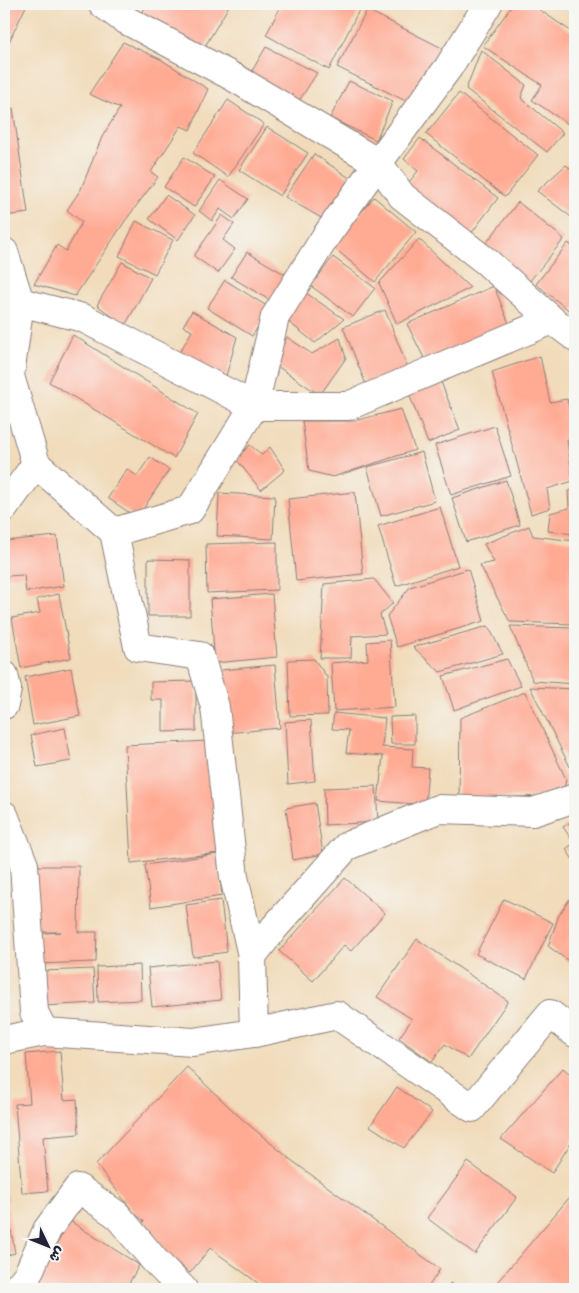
<svg xmlns="http://www.w3.org/2000/svg" width="579" height="1293" font-family="'Playpen Sans','Playpen Sans Arabic',sans-serif">
	<rect width="100%" height="100%" fill="#f6f6f2"/>
	<filter id="ink" filterUnits="userSpaceOnUse"><feTurbulence type="fractalNoise" baseFrequency=".02" numOctaves="2"/><feDisplacementMap in="SourceGraphic" scale="10" xChannelSelector="R" yChannelSelector="G"/><feConvolveMatrix kernelMatrix="1 2 1 2 8 2 1 2 1" color-interpolation-filters="sRGB"/></filter>
	<filter id="wash" filterUnits="userSpaceOnUse"><feTurbulence type="fractalNoise" baseFrequency=".0096" numOctaves="4" result="noise"/><feDisplacementMap in="SourceGraphic" scale="20" xChannelSelector="R" yChannelSelector="G"/><feGaussianBlur stdDeviation="1.12" result="paint"/><feColorMatrix in="noise" values="0 0 0 0 0 0 0 0 0 0 0 0 0 0 0 0 0 1.4 0 .05"/><feComposite in="paint" operator="in"/></filter>
	<g filter="url(#wash)">
		<rect width="100%" height="100%" fill="#f1dbba"/>
		<g id="blocks">
			<g fill="#ffab94">
				<path d="M4 4H27L6 48 4 47Z"/>
				<path d="M147 4H230L201 53 140 17Z"/>
				<path d="M282 4H362L329 70 266 35Z"/>
				<path d="M513 4H531L575 34V114L568 124 532 100 542 85 483 46Z"/>
				<path d="M367 10 446 50 410 103 337 67Z"/>
				<path d="M123 42 160 59 208 89 190 130 181 126 151 172 158 177 125 221 75 296 34 284 57 245 66 251 82 222 67 210 81 189 102 137 120 108 89 94Z"/>
				<path d="M266 47 317 73 299 101 249 76Z"/>
				<path d="M481 50 526 85 521 98 563 133 547 152 466 89Z"/>
				<path d="M349 81 393 101 376 140 330 118Z"/>
				<path d="M459 93 538 155 505 197 426 134Z"/>
				<path d="M228 100 264 124 228 177 193 153Z"/>
				<path d="M13 108 28 213 4 216V110Z"/>
				<path d="M267 127 308 153 280 196 239 170Z"/>
				<path d="M420 138 498 198 470 235 406 186 418 171 404 159Z"/>
				<path d="M314 154 351 179 323 219 285 197Z"/>
				<path d="M184 157 215 177 194 207 164 187Z"/>
				<path d="M566 165 575 172V220L537 191Z"/>
				<path d="M220 180 248 199 234 219 220 209 212 221 199 211Z"/>
				<path d="M166 195 195 215 178 240 149 219Z"/>
				<path d="M374 197 416 232 375 282 332 246Z"/>
				<path d="M518 202 564 239 529 282 484 246Z"/>
				<path d="M222 215 234 224 223 240 235 249 218 273 194 256Z"/>
				<path d="M136 221 173 240 155 274 119 256Z"/>
				<path d="M419 239 470 288 397 324 379 283Z"/>
				<path d="M568 243 575 248V308L571 312 536 284Z"/>
				<path d="M247 252 286 275 271 301 231 277Z"/>
				<path d="M333 257 375 288 353 317 311 286Z"/>
				<path d="M122 262 151 278 125 326 97 305Z"/>
				<path d="M225 280 270 308 252 336 207 308Z"/>
				<path d="M494 286 511 329 428 366 407 324Z"/>
				<path d="M303 291 344 319 315 343 285 319Z"/>
				<path d="M385 310 409 371 367 387 343 327Z"/>
				<path d="M192 311 237 337 226 376 178 355 192 331 183 326Z"/>
				<path d="M73 335 198 414 174 458 49 382Z"/>
				<path d="M287 337 312 354 340 338 346 358 320 395 274 364Z"/>
				<path d="M540 356 550 402 567 399 575 429V434L567 440 573 481 547 489 550 508 531 514 492 372Z"/>
				<path d="M441 382 460 430 428 443 409 394Z"/>
				<path d="M401 409 415 450 333 477 309 471 302 421H354Z"/>
				<path d="M495 426 511 476 451 495 435 445Z"/>
				<path d="M250 445 262 455 270 447 285 470 261 490 236 459Z"/>
				<path d="M422 452 435 501 381 516 367 467Z"/>
				<path d="M150 457 169 470 137 518 108 498 127 469 137 476Z"/>
				<path d="M506 480 520 525 466 542 452 498Z"/>
				<path d="M575 489V534L548 531 550 513 569 508 568 491Z"/>
				<path d="M355 492 363 574 296 581 288 499Z"/>
				<path d="M219 493 275 496 273 539 217 536Z"/>
				<path d="M440 507 458 566 396 586 378 526Z"/>
				<path d="M529 526 533 536 575 541V624L510 622 480 565 494 562 484 544Z"/>
				<path d="M57 536 64 586 26 592 24 575 6 576 4 541Z"/>
				<path d="M277 542V590L207 593 206 544Z"/>
				<path d="M148 559 190 560V616H148Z"/>
				<path d="M468 569 484 621 397 647 387 616 410 587Z"/>
				<path d="M374 579 393 603 380 615 386 634 352 636 351 658H320L324 584Z"/>
				<path d="M59 594 71 658 21 668 12 618 40 613 37 599Z"/>
				<path d="M272 594 277 657 215 663 210 599Z"/>
				<path d="M488 626 503 654 440 672 413 647Z"/>
				<path d="M510 626 575 628V684L533 681Z"/>
				<path d="M390 640 395 707 334 711 331 663 368 660 367 642Z"/>
				<path d="M314 659 327 677 328 715 290 716 288 660Z"/>
				<path d="M507 659 521 686 454 710 443 676Z"/>
				<path d="M275 665 280 728 226 733 221 670Z"/>
				<path d="M71 668 80 716 33 725 25 677Z"/>
				<path d="M196 681V731L163 732V700H151V682Z"/>
				<path d="M530 687 575 689V769L572 771Z"/>
				<path d="M525 692 566 779 563 795 459 800 460 718Z"/>
				<path d="M334 713 385 718 382 747 413 749 412 767 428 768 425 805 378 801 383 756 346 753 349 730 332 729Z"/>
				<path d="M415 716V744H391L390 717Z"/>
				<path d="M311 720 315 781 288 784 285 722Z"/>
				<path d="M65 728 71 761 37 767 31 735Z"/>
				<path d="M209 741 219 853 131 863 125 745Z"/>
				<path d="M376 786 378 822 325 825 324 788Z"/>
				<path d="M315 803 323 854 293 860 286 808Z"/>
				<path d="M575 819V863L566 849 574 843 563 827Z"/>
				<path d="M217 854 222 896 151 907 145 865Z"/>
				<path d="M30 866H79L78 932H97L96 962 35 964 31 934 61 932H29Z"/>
				<path d="M345 878 385 913 351 951 344 945 313 981 279 951Z"/>
				<path d="M575 891V966L548 946 559 915Z"/>
				<path d="M504 899 553 923 526 979 476 954Z"/>
				<path d="M221 900 227 952 193 957 186 905Z"/>
				<path d="M417 939 508 1001 468 1059 445 1044 432 1062 399 1038 412 1019 377 997Z"/>
				<path d="M217 961 221 1000 152 1007 148 968Z"/>
				<path d="M140 965 141 1000 98 1002 97 967Z"/>
				<path d="M93 969 95 1003 44 1006 43 971Z"/>
				<path d="M60 1051 64 1100 77 1099 79 1134 43 1137 48 1191 22 1193 15 1104 30 1103 26 1054Z"/>
				<path d="M187 1067 242 1119 291 1160 440 1269 427 1289H266L210 1248 190 1273 137 1230 144 1221 135 1214 96 1164Z"/>
				<path d="M563 1068 575 1078V1136L552 1173 501 1139Z"/>
				<path d="M397 1087 432 1112 404 1148 370 1126Z"/>
				<path d="M468 1162 517 1197 475 1254 427 1218Z"/>
				<path d="M4 1186 8 1200 4 1201Z"/>
				<path d="M575 1191V1289H498L493 1287Z"/>
				<path d="M7 1206 15 1253 4 1256V1207Z"/>
				<path d="M70 1221 139 1265 126 1289H27L43 1268Z"/>
				<path d="M450 1283 461 1289H447Z"/>
			</g>
		</g>
	</g>
	<g filter="url(#ink)">
		<use href="#blocks" fill-opacity="0" stroke="#8a7e7a" stroke-width="1"/>
		<g fill="none" stroke-linecap="round" stroke-linejoin="round">
			<defs>
				<g id="minor">
					<path d="M103 4 122 18 235 78 378 163 448 68 488 4"/>
					<path d="M4 252 20 302 83 318 254 406H348L552 320 575 337"/>
					<path d="M36 464 114 532 190 510 254 406 275 317 326 236 378 163 402 196 487 262 552 320"/>
					<path d="M4 508 36 464 10 376 20 302"/>
					<path d="M4 675 7 689 4 705"/>
					<path d="M4 815 24 865 34 1012 44 1032 4 1040"/>
					<path d="M252 956 274 928 347 846 438 809 533 812 575 798"/>
					<path d="M44 1032 193 1042 254 1033 252 956 234 877 215 707 200 656 138 647 114 532"/>
					<path d="M254 1033 337 1015 472 1108 550 1014 575 1033"/>
					<path d="M16 1289 28 1274 47 1230 78 1188 117 1215 155 1261 183 1289"/>
				</g>
			</defs>
			<use href="#minor" stroke="#8a7e7a" stroke-width="30"/>
			<use href="#minor" stroke="#fff" stroke-width="28"/>
		</g>
	</g>
	<rect width="579" height="1293" fill="none" stroke="#f6f6f2" stroke-width="20"/>
	<g transform="translate(48 1246) rotate(133)" stroke="#f6f6f2" stroke-width="4" paint-order="stroke">
	<path d="M0-4L9 19L0 12L-9 19Z" fill="#22223b"/>
	<text y="-8" font-size="14" font-weight="bold" text-anchor="middle" fill="#22223b">ش</text>
	</g>
</svg>
